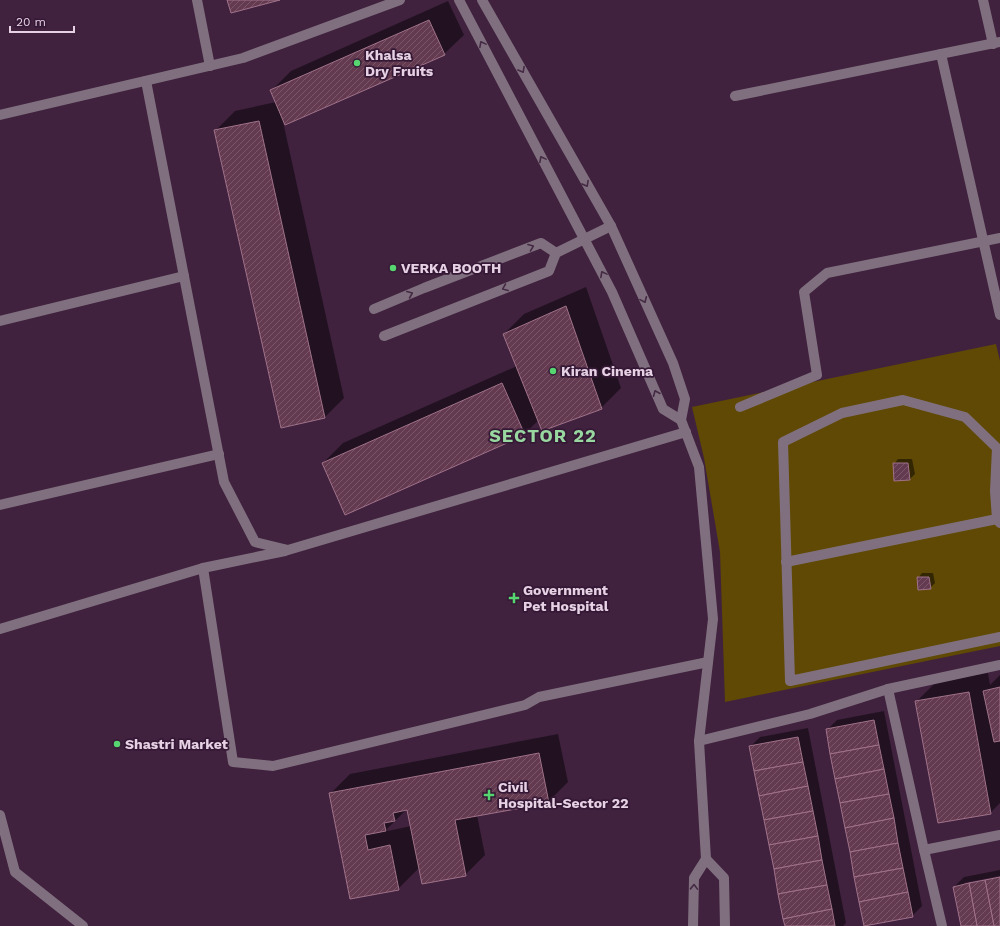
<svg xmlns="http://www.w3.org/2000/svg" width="1000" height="926" font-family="'Work Sans',sans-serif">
	<defs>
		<pattern id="building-hatch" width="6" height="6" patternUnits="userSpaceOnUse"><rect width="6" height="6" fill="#643a50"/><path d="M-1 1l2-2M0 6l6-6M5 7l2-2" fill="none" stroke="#7a5669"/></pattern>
	</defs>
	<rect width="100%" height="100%" fill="#40223f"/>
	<path fill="#5f4904" d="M996 344 1000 361V646L725 702 720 552 704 458 692 407Z"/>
	<g fill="#0007" fill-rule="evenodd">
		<path d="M448 1 464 35 444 54 282 117 344 398 325 417 215 131 235 111 276 102 271 91 291 71Z"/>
		<path d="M586 287 621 388 601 408 539 420 524 434 323 463 343 443 517 366 504 334 524 314Z"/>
		<path d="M898 459H912L915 474 910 479 894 464Z"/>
		<path d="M922 573H933L935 583 930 588 918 578Z"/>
		<path d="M988 673 990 685 1000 675V803L990 813 917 701 936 682Z"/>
		<path d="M884 711 922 906 912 916 827 730 837 720Z"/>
		<path d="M808 728 846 923 843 926H786L750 747 760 737Z"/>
		<path d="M558 734 568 782 548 802 477 815 485 855 465 875 419 868 398 889 351 898 330 794 350 774ZM408 809 411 826 388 831 387 829 405 811V810Z"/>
		<path d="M1000 870V876L964 883V885L1000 878V926H962L954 887 964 877Z"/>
	</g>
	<g fill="url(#building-hatch)" stroke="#a07289">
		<path d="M227 0H280L231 13Z"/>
		<path d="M429 20 445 55 285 125 270 90Z"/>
		<path d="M259 121 325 418 281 428 214 130Z"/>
		<path d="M566 306 602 409 542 431 503 334Z"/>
		<path d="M502 383 525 435 345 515 322 463Z"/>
		<path d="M893 463H908L910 480 894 481Z"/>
		<path d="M917 577H929L931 589 918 590Z"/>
		<path d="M1000 687V741L994 742 983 691Z"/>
		<path d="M969 692 991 814 938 823 915 701Z"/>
		<path d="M874 720 879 745 830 754 826 729Z"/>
		<path d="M798 737 803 762 754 771 749 746Z"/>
		<path d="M879 745 884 769 835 779 830 754Z"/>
		<path d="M539 753 549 803 455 820 466 876 422 884 407 810 393 813 395 821 384 823 386 831 365 835 368 850 390 845 399 890 350 899 329 793Z"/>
		<path d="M803 762 808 786 759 796 754 771Z"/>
		<path d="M884 769 889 794 840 803 835 779Z"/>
		<path d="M808 786 813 811 764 820 759 796Z"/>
		<path d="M889 794 894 818 845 828 840 803Z"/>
		<path d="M813 811 818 836 769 845 764 820Z"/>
		<path d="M894 818 898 843 850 852 845 828Z"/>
		<path d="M818 836 822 860 774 869 769 845Z"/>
		<path d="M898 843 903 868 854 877 850 852Z"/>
		<path d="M822 860 827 885 778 894 774 869Z"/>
		<path d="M903 868 908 892 859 902 854 877Z"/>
		<path d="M1000 877V926H994L985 880Z"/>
		<path d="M985 880 994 926H977L969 883Z"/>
		<path d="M969 883 977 926H961L953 887Z"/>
		<path d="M827 885 832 909 783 919 778 894Z"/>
		<path d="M908 892 913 917 864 926 859 902Z"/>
		<path d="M832 909 835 926H785L783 919Z"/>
	</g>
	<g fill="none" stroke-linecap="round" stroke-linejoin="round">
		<g stroke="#80707f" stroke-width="10">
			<path d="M197 0 210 66"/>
			<path d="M459 0 612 292 663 409 681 420"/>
			<path d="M482 0 611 226 673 363 685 399 681 420 699 467 713 619 699 741 706 859"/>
			<path d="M983 0 993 44"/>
			<path d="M941 54 1000 315"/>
			<path d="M146 81 224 482 255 542 288 550 686 432"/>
			<path d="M735 96 1000 42"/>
			<path d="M0 115 243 58 400 0"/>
			<path d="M374 309 424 288 541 243 556 253"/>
			<path d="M0 321 184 276"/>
			<path d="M384 336 549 271 556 253 611 226"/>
			<path d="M740 407 817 375 804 292 827 273 1000 238"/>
			<path d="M0 505 219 454"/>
			<path d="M1000 523 997 519 995 491 997 448 965 417 903 400 842 413 783 442 790 681 1000 637"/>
			<path d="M786 562 997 519"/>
			<path d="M203 568 233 762 273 766 525 705 539 697 708 662"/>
			<path d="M0 629 203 568 285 551"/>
			<path d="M888 689 924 850 942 926"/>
			<path d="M699 741 810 714 888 689 1000 665"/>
			<path d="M0 815 15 872 83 926"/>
			<path d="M924 850 1000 835"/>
			<path d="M693 926 694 878 706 859 724 878 725 926"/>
		</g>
	</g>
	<defs><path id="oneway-chevron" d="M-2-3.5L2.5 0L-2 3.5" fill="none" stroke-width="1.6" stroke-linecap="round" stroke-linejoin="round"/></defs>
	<g stroke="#442a44">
		<use href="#oneway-chevron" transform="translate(482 44) rotate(-118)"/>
		<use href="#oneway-chevron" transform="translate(522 70) rotate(61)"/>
		<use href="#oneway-chevron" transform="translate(542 159) rotate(-118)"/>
		<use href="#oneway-chevron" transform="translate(586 184) rotate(61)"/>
		<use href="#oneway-chevron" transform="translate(531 247) rotate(-21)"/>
		<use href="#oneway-chevron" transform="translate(603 274) rotate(-118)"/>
		<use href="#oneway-chevron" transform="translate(505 288) rotate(158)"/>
		<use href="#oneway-chevron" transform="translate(410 294) rotate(-23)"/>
		<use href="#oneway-chevron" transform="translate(644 300) rotate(66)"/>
		<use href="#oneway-chevron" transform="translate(656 393) rotate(-113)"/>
		<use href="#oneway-chevron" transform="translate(694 887) rotate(-88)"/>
	</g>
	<g fill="#57d570" stroke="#351835" stroke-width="1.5">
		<circle cx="357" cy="63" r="4"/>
		<circle cx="393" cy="268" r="4"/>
		<circle cx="553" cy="371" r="4"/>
		<path d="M512 592h4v4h4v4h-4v4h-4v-4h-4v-4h4z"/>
		<circle cx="117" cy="744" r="4"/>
		<path d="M487 789h4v4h4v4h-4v4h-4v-4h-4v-4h4z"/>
	</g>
	<g text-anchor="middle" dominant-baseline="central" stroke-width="3.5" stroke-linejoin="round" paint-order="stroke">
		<g font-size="14" font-weight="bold" fill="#e6d2e4" stroke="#351835" text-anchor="start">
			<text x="365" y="55">Khalsa<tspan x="365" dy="16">Dry Fruits</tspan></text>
			<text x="401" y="268">VERKA BOOTH</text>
			<text x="561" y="371">Kiran Cinema</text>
			<text x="523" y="590">Government<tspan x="523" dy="16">Pet Hospital</tspan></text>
			<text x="125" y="744">Shastri Market</text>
			<text x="498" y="787">Civil<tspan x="498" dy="16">Hospital-Sector 22</tspan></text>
		</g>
		<g font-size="18" font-weight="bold" letter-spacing="1" fill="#98d79f" stroke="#351835">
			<text x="543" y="435">SECTOR 22</text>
		</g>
	</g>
	<path d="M10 26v6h64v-6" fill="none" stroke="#e6d2e4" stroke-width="2"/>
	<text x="16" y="26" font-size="12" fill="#e6d2e4" stroke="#351835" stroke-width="3" paint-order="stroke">20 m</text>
</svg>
